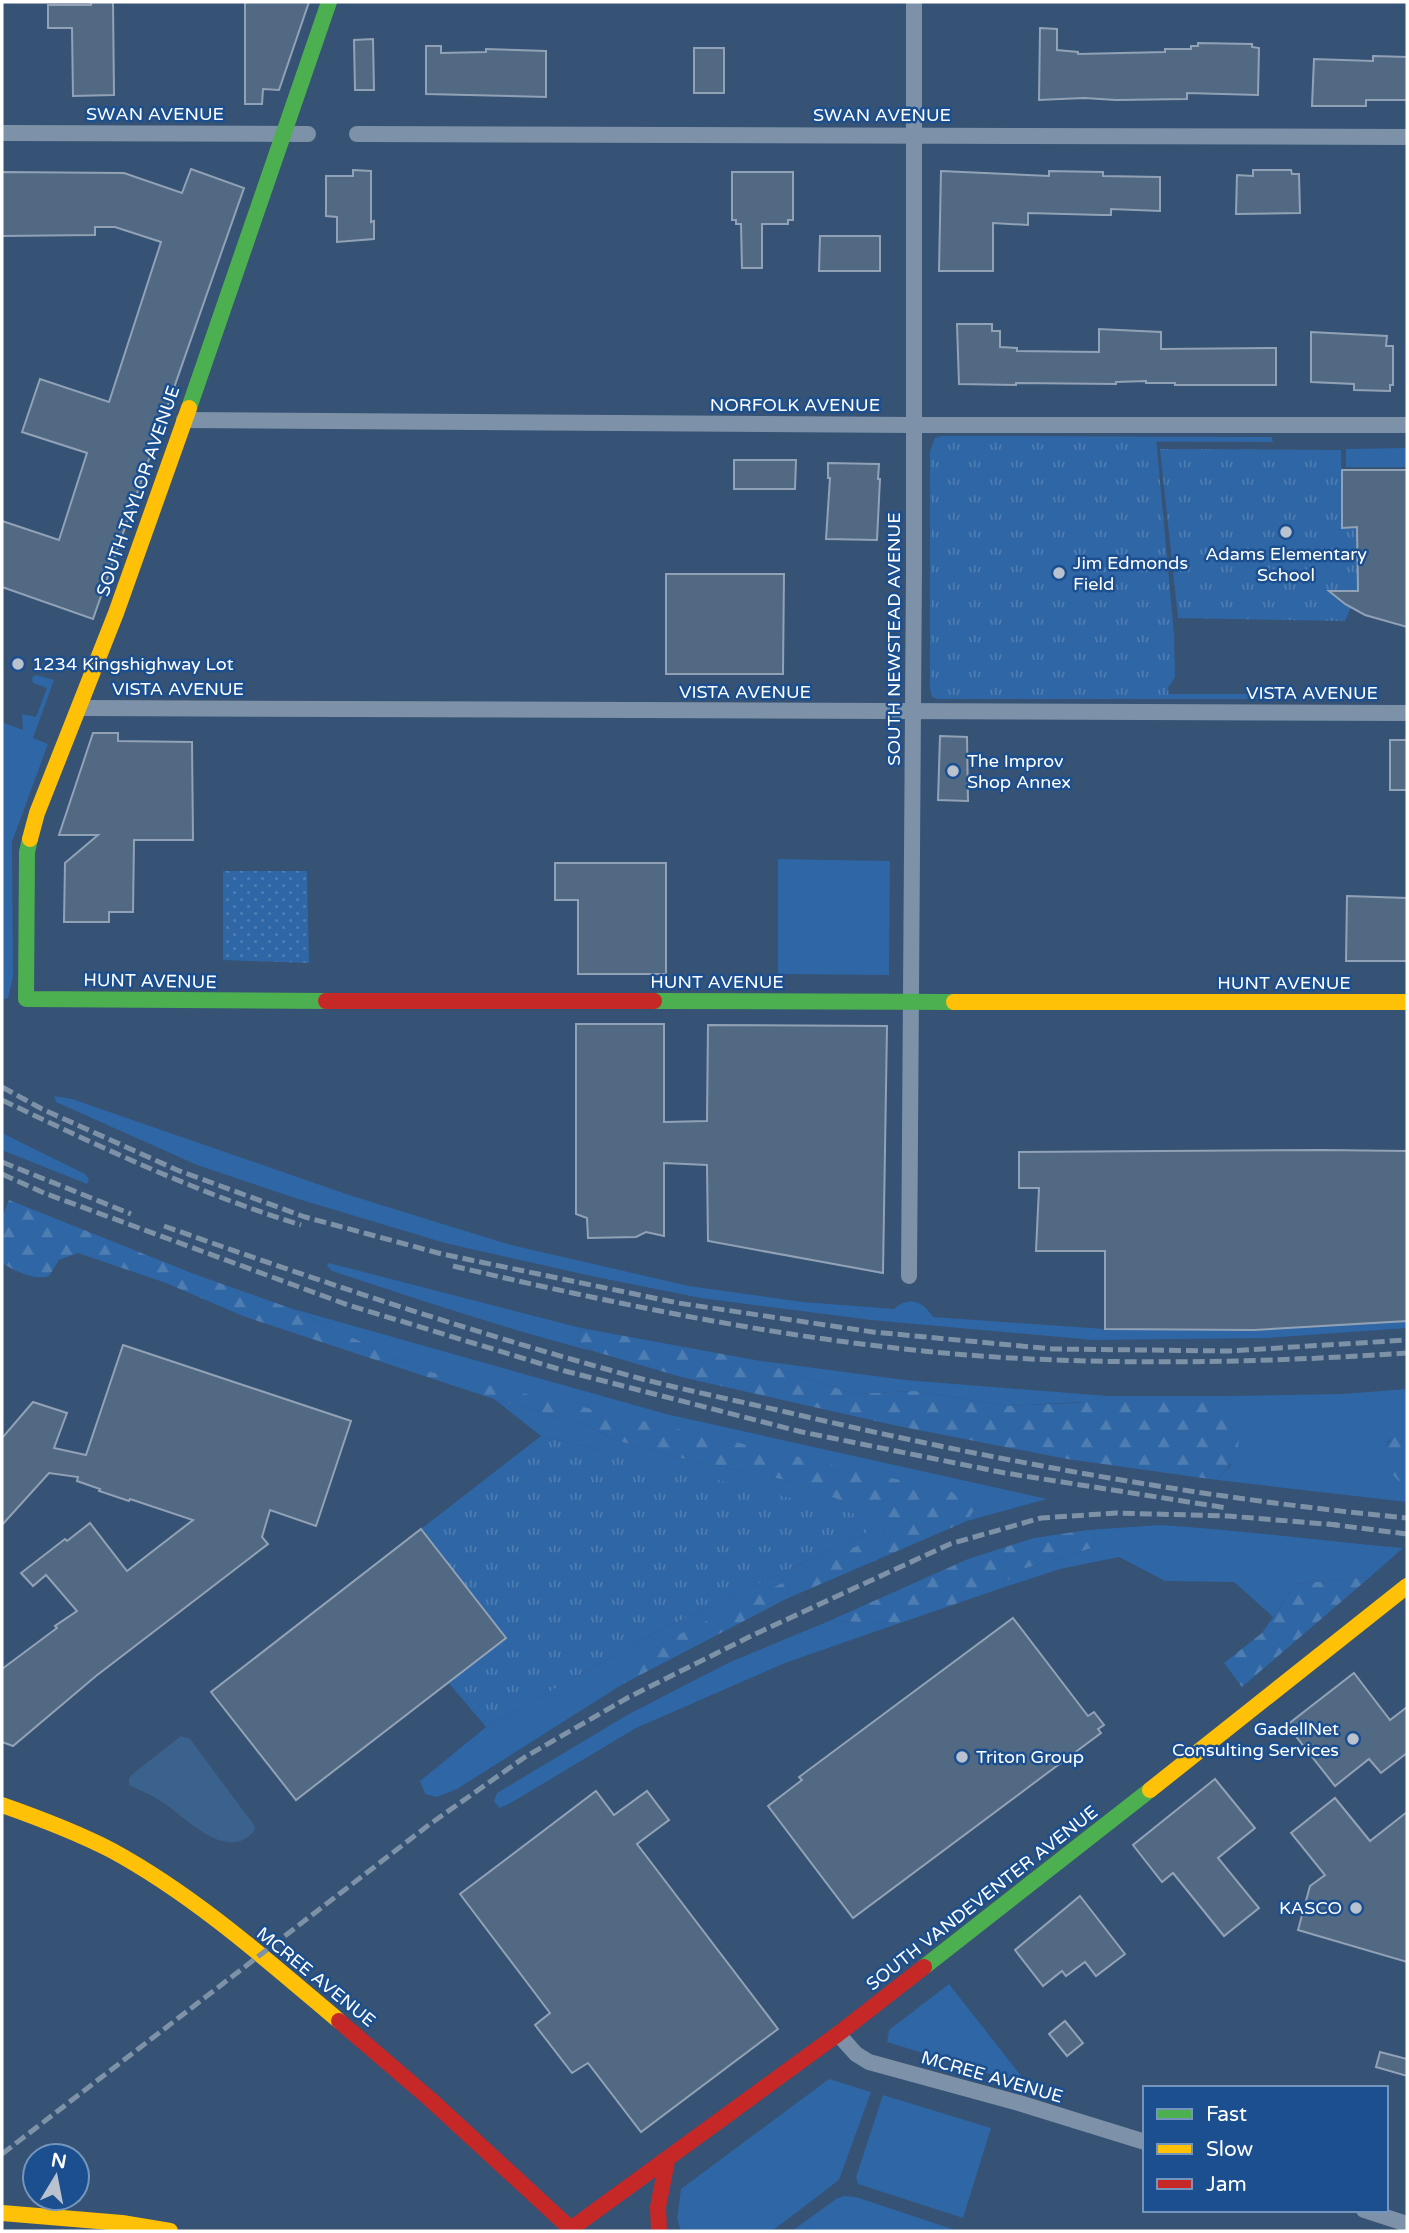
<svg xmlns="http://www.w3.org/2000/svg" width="1409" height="2233" font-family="'Varela Round',sans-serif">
	<defs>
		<pattern id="forest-firs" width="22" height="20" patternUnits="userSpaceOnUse" patternTransform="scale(1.75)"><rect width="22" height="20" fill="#2f66a5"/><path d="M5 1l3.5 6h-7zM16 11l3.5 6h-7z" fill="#4e7db2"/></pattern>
		<pattern id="park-tufts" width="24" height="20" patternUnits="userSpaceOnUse" patternTransform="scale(1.75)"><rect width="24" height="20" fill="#2f66a5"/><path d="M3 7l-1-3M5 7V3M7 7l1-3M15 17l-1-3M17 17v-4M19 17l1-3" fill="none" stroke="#4e7db2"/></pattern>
		<pattern id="garden-dots" width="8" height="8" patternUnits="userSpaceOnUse" patternTransform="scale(1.75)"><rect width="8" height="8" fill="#2f66a5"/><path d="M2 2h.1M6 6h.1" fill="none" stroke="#4e7db2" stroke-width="1.8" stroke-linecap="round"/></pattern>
	</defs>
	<rect width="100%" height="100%" fill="#365274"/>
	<g fill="#2f66a5">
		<path d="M944 436 1272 437 1273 442 944 441Z"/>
		<path d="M1407 448V467H1346V449Z"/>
		<path d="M36 675 54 680 33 738 48 744 12 842 13 978 8 998 2 1000V722L23 730 22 714 36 717 47 688 33 683 32 678Z"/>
		<path d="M940 694H1278L1277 699H939Z"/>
		<path d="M778 859 890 861 889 975 778 974Z"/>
		<path d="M54 1096 72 1099 352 1196 511 1245 689 1286 803 1302 894 1309C909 1296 923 1301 933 1317L1105 1329 1254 1330 1407 1321V1328L1267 1338 1093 1340 871 1320 701 1298 591 1276 445 1243 295 1198 197 1165 56 1102Z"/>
		<path d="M2 1133 85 1174 89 1179 87 1184 2 1150Z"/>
		<path d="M329 1263 581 1328 578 1335 579 1343 592 1351C504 1328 419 1300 332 1271L327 1266Z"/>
		<path d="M290 1308 666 1414 1047 1499 967 1521 976 1507 431 1372 406 1363Z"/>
		<path d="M755 1360 905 1380 1108 1396 1083 1402 1006 1406 915 1391 854 1394Z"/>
		<path d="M1407 1389V1427L1387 1442 1399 1481 1407 1487V1502L1217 1480 1231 1465 1233 1401 1223 1396 1342 1394Z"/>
		<path d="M494 1399 589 1426 615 1440 689 1460 795 1482 878 1515 886 1524 885 1532 616 1679 623 1684 457 1789 437 1797 425 1794 420 1781 486 1727 662 1629 868 1532 863 1516 541 1436Z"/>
		<path d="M1160 1525C1241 1530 1322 1541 1403 1548L1370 1577 1296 1584 1273 1617 1234 1582 1165 1581 1119 1557 1060 1569 1002 1588 1016 1571 1092 1548 1095 1537 1088 1530Z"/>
		<path d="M829 1621 900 1623 785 1663 636 1728 509 1804 499 1808 494 1801 497 1793 629 1714 730 1662Z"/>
		<path d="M949 1984 1029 2086 887 2042 889 2030Z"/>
		<path d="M829 2079 871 2092 839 2180 772 2231H681L677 2219 681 2189Z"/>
		<path d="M883 2095 991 2128 963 2218 858 2184 856 2177Z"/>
		<path d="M844 2196 856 2197 958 2231H792L836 2199Z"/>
	</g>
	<g fill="url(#forest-firs)">
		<path d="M9 1200 194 1274 290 1308 406 1363 431 1372 952 1492 976 1507 967 1521 786 1599 623 1684 616 1679V1671L624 1662 885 1532 886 1524 877 1515 795 1482 689 1460 615 1440 589 1426 494 1399 243 1316 166 1283 78 1253 59 1260 49 1276C34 1281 15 1271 2 1263V1217Z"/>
		<path d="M581 1328 755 1360 854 1394 915 1391 1006 1406 1077 1403 1108 1396H1223L1233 1401C1240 1439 1246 1450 1217 1480L1067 1459 893 1425 681 1377 593 1351 579 1343 578 1335Z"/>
		<path d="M1407 1427V1487C1378 1467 1375 1445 1407 1427Z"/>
		<path d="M1088 1530 1095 1537 1092 1548 1016 1571 1002 1588 900 1623 829 1621 968 1559 1034 1538Z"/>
		<path d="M1370 1577 1242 1687 1224 1663 1262 1633 1296 1584Z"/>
	</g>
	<g fill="url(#park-tufts)">
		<path d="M941 436 1156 437 1174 634 1175 677 1168 688 1169 699H938L932 697 930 688V451L935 438Z"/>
		<path d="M1160 449 1341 450 1342 527H1361V534L1357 536V575L1362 591H1330L1351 607 1345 621 1178 618Z"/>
		<path d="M541 1436 864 1516 868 1532 662 1629 486 1727 448 1682 505 1637 421 1529Z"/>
	</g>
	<path fill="url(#garden-dots)" d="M223 871H307L309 963 223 960Z"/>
	<path fill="#3b618d" d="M181 1736 190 1739 254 1825 255 1830C227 1866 183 1814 159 1800 150 1794 139 1790 129 1785V1778L135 1772Z"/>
	<g fill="#526984" stroke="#92a2b6" stroke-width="2">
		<path d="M91 2H113L114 95 73 96 72 28H48V5H91Z"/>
		<path d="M245 2H309L279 90 263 89 262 104H245Z"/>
		<path d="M1040 28 1057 29V50L1078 52V54L1165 52V49H1191V46H1198V43L1252 44V47L1259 48 1258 95 1187 93V99L1116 100 1084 98 1039 100Z"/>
		<path d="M373 39 374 90H355L354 40Z"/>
		<path d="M426 46H441V53L486 52V49L546 51V97L426 94Z"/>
		<rect x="694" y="48" width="30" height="45"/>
		<path d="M1373 56 1407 57V100H1366V106H1312L1314 59 1373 61Z"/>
		<path d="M191 169 244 188 93 619 2 587V521L59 540 87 453 22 432 40 379 109 402 161 242 115 227H95V235L2 236V172L124 173 182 193Z"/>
		<path d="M353 170 371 171V222L374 221V239L337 242V217L326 216V176H353Z"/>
		<path d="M1253 170H1291L1292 174H1299L1300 213 1236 214 1237 175 1253 176Z"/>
		<path d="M941 171 1049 176V171L1103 172V176L1160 177V211L1111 209V215H1102L1028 213V225L993 223V271H939Z"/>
		<path d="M732 172H793V220H788V224H762V268H742L741 224H736V220H732Z"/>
		<path d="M820 236H880V271H819Z"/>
		<path d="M957 324H992V331H1000V347L1017 348V351L1099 352V329L1161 332V349L1276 348V385H1175V383H1146V381L1116 382V384L1016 383V385L959 384Z"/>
		<path d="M1311 332 1387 336 1386 346H1393V385H1390V391L1354 390V384L1311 382Z"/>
		<path d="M734 460H796L795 489H734Z"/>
		<path d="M828 463 879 464 878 479H880L877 540 826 539 830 478H828Z"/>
		<path d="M1342 470H1407V627L1365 615 1345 604 1329 591H1358L1357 527 1342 528Z"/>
		<path d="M666 574H784L783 674H666Z"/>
		<path d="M93 733H118V741L192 742 193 840H134L133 912H109V922H64L65 863 98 835H59Z"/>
		<path d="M940 736 967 737 968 801 938 800Z"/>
		<rect x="1390" y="740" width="17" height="50"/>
		<path d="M555 863H666V974H578V900H555Z"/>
		<path d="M1347 896 1407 898V961H1346Z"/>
		<path d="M576 1024H664V1122L707 1121 708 1025 887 1026 883 1273 708 1241 707 1165 664 1163V1236L646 1232 636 1237 588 1238 587 1218 576 1214Z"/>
		<path d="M1323 1150 1407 1151V1321L1254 1330 1105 1329V1251H1036L1039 1188H1019V1152Z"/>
		<path d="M123 1345 351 1421 316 1526 270 1510 262 1537 268 1544 96 1676 13 1746 2 1742V1669L57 1628 55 1626 77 1611 46 1575 33 1586 21 1573 65 1539 67 1541 90 1523 127 1571 193 1520 130 1499 129 1501 99 1491 100 1489 77 1481 78 1477 49 1473 2 1525V1438L33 1402 67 1413 54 1448 86 1455Z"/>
		<path d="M421 1529 506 1638 296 1800 211 1692Z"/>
		<path d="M1013 1618 1088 1716 1094 1712 1104 1725 1098 1729 1101 1733 853 1918 768 1806 802 1780 799 1777Z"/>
		<path d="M1354 1673 1390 1720 1407 1707V1753L1381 1773 1369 1759 1335 1786 1287 1725Z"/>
		<path d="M1215 1779 1255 1828 1218 1858 1259 1908 1224 1936 1173 1873 1162 1882 1133 1845Z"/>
		<path d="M596 1791 614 1815 647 1791 669 1820 637 1844 778 2029 641 2132 588 2063 572 2073 535 2025 550 2013 460 1894Z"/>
		<path d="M1335 1798 1370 1841 1407 1812V1962L1298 1930 1310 1886 1325 1875 1291 1833Z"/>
		<path d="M1080 1896 1125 1954 1096 1976 1085 1962 1066 1976 1062 1971 1043 1986 1015 1950Z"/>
		<path d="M1065 2021 1083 2043 1067 2056 1049 2034Z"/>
		<path d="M1380 2052 1407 2059V2076L1376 2067Z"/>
	</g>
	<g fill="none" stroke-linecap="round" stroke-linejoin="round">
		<g stroke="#7d92a8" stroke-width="16">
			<path d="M2 133 308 134"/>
			<path d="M357 134 1407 137"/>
			<path d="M184 420 914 425H1407"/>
			<path d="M82 708 1407 713"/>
			<path d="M909 1276 914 568V2"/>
			<path d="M838 2034 856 2054 869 2062 1019 2103 1145 2142"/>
			<path d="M1364 2210 1407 2224"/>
		</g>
		<g stroke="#4caf50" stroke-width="16">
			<path d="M189 408 329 2"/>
			<path d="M30 839 27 852 26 999 326 1001"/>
			<path d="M654 1001 954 1002"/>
			<path d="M924 1967 1150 1790"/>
		</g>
		<g stroke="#ffc107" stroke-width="16">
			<path d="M30 839 37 813 116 613 189 408"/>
			<path d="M954 1002H1407"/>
			<path d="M1150 1790 1407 1586"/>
			<path d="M2 1805C39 1818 76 1832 111 1850 194 1895 267 1960 339 2021"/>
			<path d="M2 2213 122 2223 170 2231"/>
		</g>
		<g stroke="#c62828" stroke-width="16">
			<path d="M326 1001H654"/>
			<path d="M339 2021 431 2100 572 2230"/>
			<path d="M572 2230 575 2231"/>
			<path d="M568 2231 838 2034 924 1967"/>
			<path d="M659 2231 658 2207 667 2161"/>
		</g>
		<g stroke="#7e92a7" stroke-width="5" stroke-dasharray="12 5" stroke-linecap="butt">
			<path d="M2 1087 42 1109 177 1170 305 1217 442 1254 678 1303 873 1332 1053 1349 1229 1351 1407 1340"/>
			<path d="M2 1100C100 1147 197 1193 301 1225"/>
			<path d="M2 1162 131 1214"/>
			<path d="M2 1174 44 1193 348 1305 565 1371 802 1432 1005 1473 1227 1508"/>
			<path d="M164 1226C321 1282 480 1335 642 1379 689 1391 738 1401 786 1412 991 1460 1198 1498 1407 1518"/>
			<path d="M453 1266C637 1309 822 1347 1011 1358 1143 1365 1275 1362 1407 1353"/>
			<path d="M1328 1524 1407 1534"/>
			<path d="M2 2154 430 1824 525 1757 629 1697 753 1635 950 1544 1041 1518 1116 1513 1228 1516 1338 1525"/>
		</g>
	</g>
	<g fill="#b9c2ce" stroke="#1b4f8f" stroke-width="2.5">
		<circle cx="1286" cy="532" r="7"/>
		<circle cx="1059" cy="573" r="7"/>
		<circle cx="18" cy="664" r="7"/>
		<circle cx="953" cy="771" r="7"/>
		<circle cx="1353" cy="1739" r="7"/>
		<circle cx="962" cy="1757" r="7"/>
		<circle cx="1356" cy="1908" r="7"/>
	</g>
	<g text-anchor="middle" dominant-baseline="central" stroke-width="5" stroke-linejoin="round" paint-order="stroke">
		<g font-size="18" fill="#fff" stroke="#1b4f8f">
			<text x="155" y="114">SWAN AVENUE</text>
			<text x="882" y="115">SWAN AVENUE</text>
			<text x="795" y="405">NORFOLK AVENUE</text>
			<text transform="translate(138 491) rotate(-71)">SOUTH TAYLOR AVENUE</text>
			<text transform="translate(894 639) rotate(-90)">SOUTH NEWSTEAD AVENUE</text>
			<text x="178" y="689">VISTA AVENUE</text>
			<text x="745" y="692">VISTA AVENUE</text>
			<text x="1312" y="693">VISTA AVENUE</text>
			<text transform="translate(150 981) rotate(1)">HUNT AVENUE</text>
			<text x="717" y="982">HUNT AVENUE</text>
			<text x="1284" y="983">HUNT AVENUE</text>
			<text transform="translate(982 1898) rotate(-38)">SOUTH VANDEVENTER AVENUE</text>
			<text transform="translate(316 1977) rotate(39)">MCREE AVENUE</text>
			<text transform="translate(992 2077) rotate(16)">MCREE AVENUE</text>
		</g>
		<g font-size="18" fill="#fff" stroke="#1b4f8f" text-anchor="start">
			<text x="1286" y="554" text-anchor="middle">Adams Elementary<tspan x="1286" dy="21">School</tspan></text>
			<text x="1073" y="563">Jim Edmonds<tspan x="1073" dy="21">Field</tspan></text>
			<text x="32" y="664">1234 Kingshighway Lot</text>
			<text x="967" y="761">The Improv<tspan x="967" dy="21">Shop Annex</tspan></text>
			<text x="1339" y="1729" text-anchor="end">GadellNet<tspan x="1339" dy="21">Consulting Services</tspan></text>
			<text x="976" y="1757">Triton Group</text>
			<text x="1342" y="1908" text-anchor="end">KASCO</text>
		</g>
	</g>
	<rect width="1409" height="2233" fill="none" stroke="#ffffff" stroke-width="7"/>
	<rect x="1143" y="2086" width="245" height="126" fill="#1b4f8f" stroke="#7695bc" stroke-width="2"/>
	<rect x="1157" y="2109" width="35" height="10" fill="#4caf50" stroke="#7695bc" stroke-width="2"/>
	<text x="1206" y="2121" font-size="21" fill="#ffffff">Fast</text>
	<rect x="1157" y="2144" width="35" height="10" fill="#ffc107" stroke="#7695bc" stroke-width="2"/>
	<text x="1206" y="2156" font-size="21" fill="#ffffff">Slow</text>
	<rect x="1157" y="2179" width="35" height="10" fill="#c62828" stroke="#7695bc" stroke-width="2"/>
	<text x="1206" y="2191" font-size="21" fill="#ffffff">Jam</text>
	<g transform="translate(56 2177) rotate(10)"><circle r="33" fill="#1b4f8f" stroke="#7695bc" stroke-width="2"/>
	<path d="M0-5L12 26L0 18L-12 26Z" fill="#b9c2ce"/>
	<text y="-10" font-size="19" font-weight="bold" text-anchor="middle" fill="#ffffff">N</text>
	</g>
</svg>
